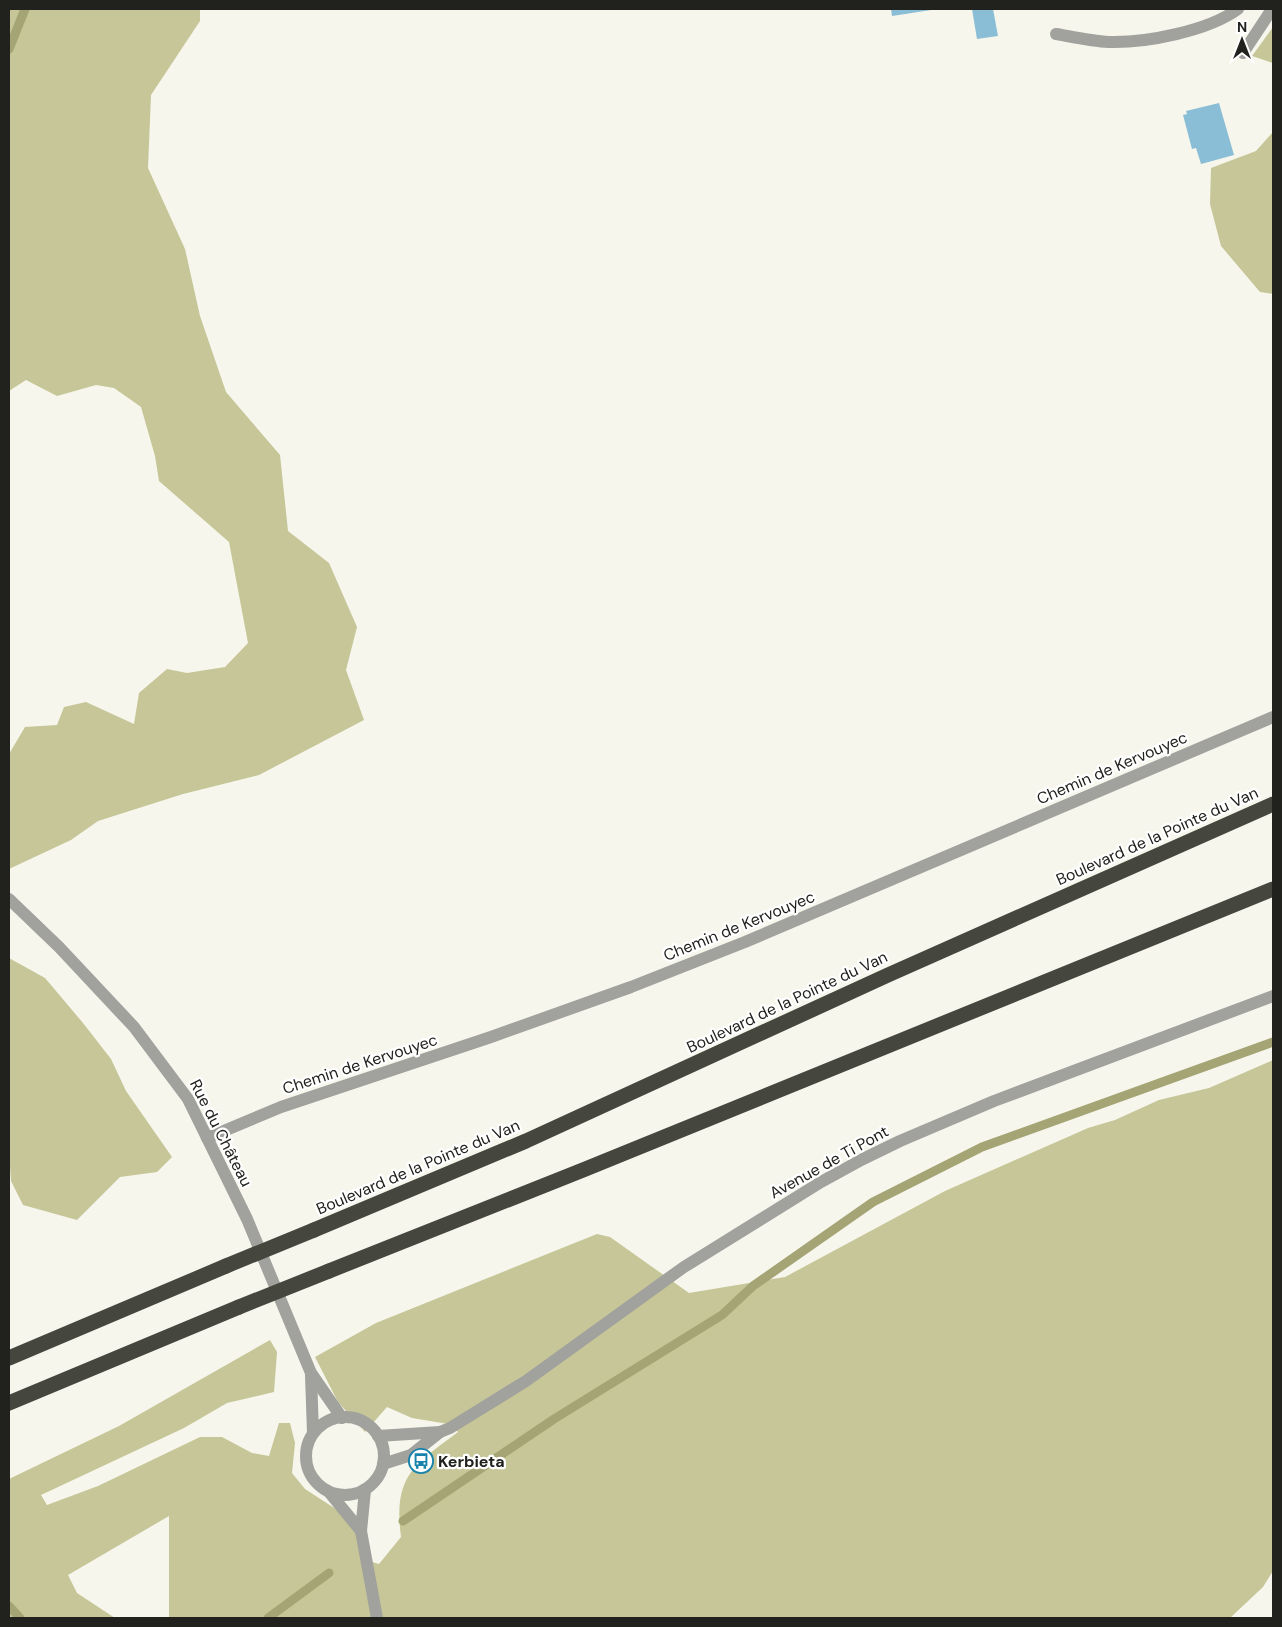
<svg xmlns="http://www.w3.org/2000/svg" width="1282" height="1627" font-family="'DM Sans',sans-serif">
	<rect width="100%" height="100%" fill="#f6f6ec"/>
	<g fill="#c6c698">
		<path d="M9 9H200V21L151 95 148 168 185 249 200 316 226 392 280 455 288 531 329 563 357 627 346 670 364 720 259 775 183 794 98 821 71 840 9 869V754L25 727 57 725 64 707 86 702 134 724 139 693 167 669 187 673 225 667 248 643 229 542 159 481 155 456 141 407 114 388 96 385 57 396 26 380 9 391Z"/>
		<path d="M1273 27V63L1252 56Z"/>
		<path d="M1273 132V294L1260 292 1221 246 1210 204 1211 168 1256 151Z"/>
		<path d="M9 958 45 978 83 1023 111 1059 126 1091 172 1157 157 1172 120 1177 77 1220 23 1205 11 1181 9 1151Z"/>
		<path d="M1273 1060V1571L1263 1587 1230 1618H169V1516L68 1575 77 1593 115 1618H9V1479L119 1426 270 1340 277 1352 274 1392 227 1403 184 1428 41 1495 47 1505 98 1486 200 1437H222L252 1453 269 1456 279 1423H290L295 1443 292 1473 305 1489 342 1513 358 1532 365 1560 379 1564 401 1537C393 1476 414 1465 458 1432L448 1424 412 1418 387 1407 365 1432 338 1402 315 1357 376 1323 597 1234 610 1237 689 1293 785 1277 945 1191 1088 1128 1115 1120 1159 1100 1209 1088Z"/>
	</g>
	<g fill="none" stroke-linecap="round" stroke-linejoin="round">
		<g stroke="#a4a475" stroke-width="9">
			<path d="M9 49 25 9"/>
			<path d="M403 1521 554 1419 722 1315 753 1286 873 1202 982 1147 1273 1042"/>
			<path d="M9 1606 20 1618"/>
			<path d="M268 1618 329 1573"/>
		</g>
	</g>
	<g fill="#8abdd6">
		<path d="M891 9H931V10L892 16Z"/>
		<path d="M972 9H993L998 36 977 39Z"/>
		<path d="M1219 103 1234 155 1201 164 1196 148 1192 149 1183 115 1187 114 1186 111Z"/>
	</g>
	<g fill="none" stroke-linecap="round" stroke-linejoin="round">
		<g stroke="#a1a19d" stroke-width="12">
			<path d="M1056 34C1073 37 1091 41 1109 42 1146 43 1208 31 1238 9"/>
			<path d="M1243 53 1272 9"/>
			<path d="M9 899 59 947 134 1027 188 1099 247 1219 311 1373 342 1418"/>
			<path d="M207 1138 281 1107 491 1037 631 987 745 942 1273 717"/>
			<path d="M311 1375 313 1433"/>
			<circle cx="345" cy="1456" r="39"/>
			<path d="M378 1436 440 1432 450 1428 526 1381 684 1267 821 1182 863 1159 900 1141 994 1101 1273 996"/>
			<path d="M383 1464 411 1455 440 1432"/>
			<path d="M365 1490 361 1531 377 1618"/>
			<path d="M329 1492 361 1531"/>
		</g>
		<g stroke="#45463d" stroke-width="15">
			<path d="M314 1230 526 1141 888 975 1273 804"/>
			<path d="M329 1271 583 1170 1273 889"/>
			<path d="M9 1358 226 1266"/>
			<path d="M9 1403 239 1307"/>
		</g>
		<g stroke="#45463d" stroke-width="15">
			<path d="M226 1266 314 1230"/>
			<path d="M239 1307 329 1271"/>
		</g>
	</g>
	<defs>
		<symbol id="bus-ring" viewBox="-11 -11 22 22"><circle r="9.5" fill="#fff" stroke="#1882ab" stroke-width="1.5"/><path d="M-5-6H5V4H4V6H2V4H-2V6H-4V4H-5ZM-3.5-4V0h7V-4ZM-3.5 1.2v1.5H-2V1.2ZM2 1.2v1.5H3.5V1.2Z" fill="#1882ab"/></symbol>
	</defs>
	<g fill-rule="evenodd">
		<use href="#bus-ring" x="407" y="1447" width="28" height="28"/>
	</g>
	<g text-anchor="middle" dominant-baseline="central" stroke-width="4.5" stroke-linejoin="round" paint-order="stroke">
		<g font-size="16" fill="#21211d" stroke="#fff">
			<text transform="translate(1112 768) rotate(-23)">Chemin de Kervouyec</text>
			<text transform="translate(1157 836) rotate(-24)">Boulevard de la Pointe du Van</text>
			<text transform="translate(739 926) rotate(-22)">Chemin de Kervouyec</text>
			<text transform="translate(787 1002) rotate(-25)">Boulevard de la Pointe du Van</text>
			<text transform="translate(360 1064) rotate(-18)">Chemin de Kervouyec</text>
			<text transform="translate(221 1133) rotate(63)">Rue du Château</text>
			<text transform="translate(829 1162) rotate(-29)">Avenue de Ti Pont</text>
			<text transform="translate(418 1167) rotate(-23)">Boulevard de la Pointe du Van</text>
		</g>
		<g font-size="16" font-weight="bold" fill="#21211d" stroke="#fff" text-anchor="start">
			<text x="438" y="1461">Kerbieta</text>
		</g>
	</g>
	<rect width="1282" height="1627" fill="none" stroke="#21211d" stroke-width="20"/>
	<g transform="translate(1242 40)" stroke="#ffffff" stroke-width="4" paint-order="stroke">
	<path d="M0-4L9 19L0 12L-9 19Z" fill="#21211d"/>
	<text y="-8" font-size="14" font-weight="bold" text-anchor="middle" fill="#21211d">N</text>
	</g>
</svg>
